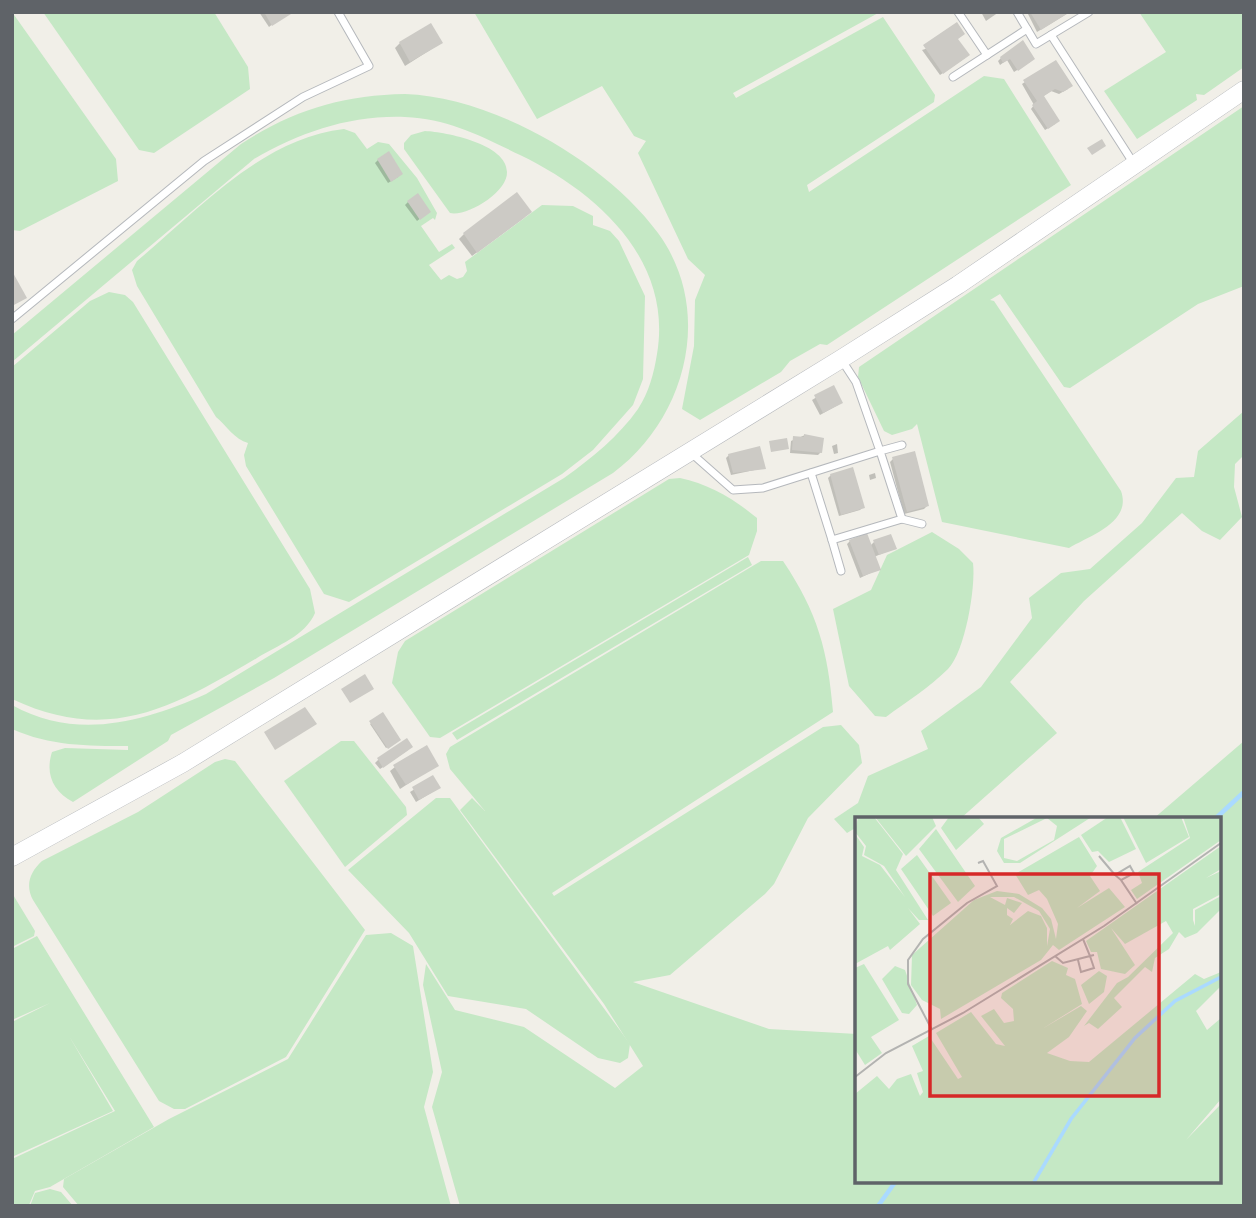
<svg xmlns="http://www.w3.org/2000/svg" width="1256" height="1218" font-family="Poppins,sans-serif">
	<rect width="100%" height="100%" fill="#f1efe8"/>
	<g fill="#c5e8c5">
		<path d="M12 12 116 159 118 181 20 231 12 230Z"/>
		<path d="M43 12H214L248 67 250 89 154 153 139 150Z"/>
		<path d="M474 12H880L733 93 736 98 883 17 935 95 934 102 807 185 809 192 984 76 1004 79 1071 185 827 345 820 344 790 361 781 372 700 420 682 409 694 346 695 300 705 275 688 259 638 153 646 141 634 136 602 86 537 119Z"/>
		<path d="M1139 12H1244V67L1204 95 1196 94 1197 100 1137 139 1104 91 1166 52Z"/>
		<path d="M405 94C493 97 606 162 658 233 715 311 686 419 613 473L274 678 171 735 168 741 73 802C53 791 45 774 52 752L65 748 128 750V746C87 746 50 746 12 729V705C77 741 143 722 206 694L564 478C592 458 619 436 638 409 649 392 654 373 657 354 673 260 597 192 520 155 481 136 449 119 405 117 350 115 301 132 254 159L12 362V335L241 144C293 110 343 95 405 94Z"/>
		<path d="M1244 106V286L1198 304 1070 388 1064 387 1000 294 990 300 994 301 1121 491C1132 522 1091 535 1069 548L942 522 917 424 912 429 892 435 884 431 858 377 859 367Z"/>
		<path d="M344 129 355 133 367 149 378 142 389 144 417 178 437 213 435 220 433 218 421 226 439 252 452 244 455 248 429 265 441 280 449 275 457 279 463 277 467 271 465 262 542 205 573 206 593 216V225L610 231 619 241 645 296 643 379 633 405 593 450 562 474 349 602 324 594 246 466 244 455 248 443C235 440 226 425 216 417L137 286 132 270 137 261C197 211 262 138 344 129Z"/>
		<path d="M425 131C446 132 507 144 507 172 508 192 467 217 450 213L404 149V143L411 135Z"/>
		<path d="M109 292 125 295 133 302 310 589 315 613C305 636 278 645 257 658 173 707 110 745 12 699V367L90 301Z"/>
		<path d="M1244 411V455L1235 464 1234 487 1242 517 1220 540 1202 531 1182 513 1084 601 1010 682 1057 733 960 819H857V827L847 833 834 819 858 803 868 776 928 749 921 731 981 687 1032 618 1029 598 1061 573 1090 569 1142 523 1176 478 1194 477 1198 451Z"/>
		<path d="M680 478C709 484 734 499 757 518V531L749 555 440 738 430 737 392 683 398 652 405 641 669 479Z"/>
		<path d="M932 532 959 549 973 563C976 587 965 652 948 669 930 687 906 702 886 717L875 716 849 686 833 609 871 590 887 555Z"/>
		<path d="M748 557 752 565 457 740 452 733Z"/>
		<path d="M761 561H783C818 613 828 651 833 712L552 893 554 896 823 727 841 725 859 745 862 763 808 818 774 884 765 894 670 975 633 982 769 1029 857 1034V1181H1219V819H1153L1244 741V1206H460L432 1107 442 1072 423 985 426 964 455 1010 524 1027 615 1088 643 1066 604 1004 460 810 472 798 485 811 450 769 446 754 450 747Z"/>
		<path d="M341 741H354L406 807 407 815 345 867 284 781Z"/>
		<path d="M225 759 235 761 365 930 286 1057 185 1109H174L159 1101 33 900C25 885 30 872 42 861L138 812 215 762Z"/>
		<path d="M436 798H450L630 1044 628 1058 620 1063 598 1058 526 1009 448 996 409 933 348 870Z"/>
		<path d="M12 893 35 931 34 936 12 947Z"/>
		<path d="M391 933 413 946 433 1072 424 1107 451 1206H79L63 1187 64 1179 169 1119 288 1059 366 935Z"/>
		<path d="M37 936 154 1127 50 1187 35 1191 29 1205 12 1206V1159L115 1111 69 1036 113 1111 12 1157V1022L50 1003 12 1020V949Z"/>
		<path d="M50 1189 61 1192 73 1206H30L35 1193Z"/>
	</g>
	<g fill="#0003">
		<path d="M259 12H288L269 27Z"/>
		<path d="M981 12H999L986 21Z"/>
		<path d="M1027 12H1070L1037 32Z"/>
		<path d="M956 39 965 58 940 75 922 50Z"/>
		<path d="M400 43H441L405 66 395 48Z"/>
		<path d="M1023 43 1030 62 1014 72 1007 60 1000 65 998 61 1001 58Z"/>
		<path d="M1025 82 1068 89 1059 94 1051 91 1042 97 1055 124 1045 130 1031 109 1034 105 1022 84Z"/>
		<path d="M378 160 398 177 388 183 375 163Z"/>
		<path d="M408 202 426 214 417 221 405 205Z"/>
		<path d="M525 217 472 256 459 239 464 234Z"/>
		<path d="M833 387 838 405 820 415 812 400Z"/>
		<path d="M805 435 821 452 818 455 790 453 791 441Z"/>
		<path d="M837 444 838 453 834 454 832 446Z"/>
		<path d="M729 455 764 468 731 475 726 458Z"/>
		<path d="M893 459 927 506 924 509 904 514 890 462Z"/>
		<path d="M875 473 876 478 870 480 869 475Z"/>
		<path d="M831 475 863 507 860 510 839 516 828 478Z"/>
		<path d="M850 541 870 546 874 542 895 548 874 557 879 569 860 578 847 544Z"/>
		<path d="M382 715 399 740 386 748 370 724Z"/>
		<path d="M408 750 380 769 375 763 378 760Z"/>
		<path d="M437 765 400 789 390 771 395 767Z"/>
		<path d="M433 778 439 788 416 802 410 792Z"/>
	</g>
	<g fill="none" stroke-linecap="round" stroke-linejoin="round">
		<g stroke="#aadaff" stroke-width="4.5">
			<path d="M1215 819 1244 792"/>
			<path d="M878 1206 896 1181"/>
		</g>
	</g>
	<g fill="#cccac5">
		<path d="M264 12H290L291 14 272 26Z"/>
		<path d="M1030 12H1070L1041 30Z"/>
		<path d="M957 22 965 34 958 39 970 55 943 74 923 45Z"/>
		<path d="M431 23 443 43 410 62 399 42Z"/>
		<path d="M1023 40 1035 59 1018 71 1010 59 1003 63 1000 57Z"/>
		<path d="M1056 60 1073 86 1063 92 1055 89 1044 96 1060 121 1048 129 1032 105 1037 101 1023 80Z"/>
		<path d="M1102 139 1106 146 1092 155 1087 148Z"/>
		<path d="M389 151 403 174 391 182 377 159Z"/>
		<path d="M517 192 532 212 477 253 463 233Z"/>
		<path d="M418 193 431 212 420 220 407 201Z"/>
		<path d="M12 271 27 298 12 306Z"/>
		<path d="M834 385 843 403 823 413 814 395Z"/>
		<path d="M804 434 824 438 822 453 792 450 793 436 804 437Z"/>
		<path d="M787 438 789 449 771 452 769 441Z"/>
		<path d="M760 446 766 469 733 473 728 454Z"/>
		<path d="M915 451 929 506 907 512 892 457Z"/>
		<path d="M853 467 865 508 841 515 830 474Z"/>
		<path d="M867 533 881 570 863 576 849 540Z"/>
		<path d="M891 534 897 549 879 555 873 540Z"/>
		<path d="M365 674 374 689 350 703 341 689Z"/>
		<path d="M305 707 317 724 275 750 264 732Z"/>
		<path d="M383 712 401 740 388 749 369 721Z"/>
		<path d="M407 738 413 747 383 768 377 758Z"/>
		<path d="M427 745 439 766 406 785 393 765Z"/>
		<path d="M433 775 441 788 419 800 412 787Z"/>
	</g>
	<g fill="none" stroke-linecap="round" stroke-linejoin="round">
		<defs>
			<g id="service">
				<path d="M958 12 987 55"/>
				<path d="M1017 12 1036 44 1089 12"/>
				<path d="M1051 35 1134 164"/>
				<path d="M953 77 1027 29"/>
				<path d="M12 319 204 161 303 97 369 66 338 12"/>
				<path d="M690 452 733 490 763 488 880 451 856 382 841 359"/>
				<path d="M811 473 832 540 902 519 880 451 902 445"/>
				<path d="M902 519 922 524"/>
				<path d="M832 540 841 571"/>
			</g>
			<path id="tertiary" d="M12 857 183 763 841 359 958 285 1244 90"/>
		</defs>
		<use href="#service" stroke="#b5b8bc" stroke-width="9"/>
		<use href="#tertiary" stroke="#b5b8bc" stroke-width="19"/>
		<use href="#service" stroke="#fff" stroke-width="7"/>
		<use href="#tertiary" stroke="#fff" stroke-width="18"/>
	</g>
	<g transform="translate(855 817)">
		<rect width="366" height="366" fill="#f1efe8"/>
		<path d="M3 0H19L48 37 41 53 73 103H64L53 91 65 107 35 133 33 129 0 147V17L9 30 7 39 25 48 50 80 29 49 9 38 11 29 0 15ZM20 0H77L81 9 51 39ZM94 0H123L129 7 101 33 86 11ZM183 0 235 1 165 46H149L142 34 146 21ZM192 1 202 9 199 23 162 44 149 41V22ZM253 0H265L281 32 254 45 243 34 237 35 226 18ZM268 0H326L334 20 291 46ZM328 0H366V23L282 82 276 73 287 66 283 55 335 21ZM81 12 120 69 103 85 64 32ZM224 20 242 49 235 59 245 74 222 91 254 71 270 90 204 133 198 128 186 143 86 202 85 192 67 183 56 168 57 138 119 83 142 74 164 77 187 91 196 102 201 122 203 107 192 82 184 73 173 78 160 57ZM135 80H159L184 94 195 112 192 129V111L186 99 173 94 155 108 158 102 152 98V91L159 96 167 86 152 81 150 88ZM366 29V52L351 61 366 54V77L338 92V103L340 109V93L366 79V92L342 116 330 121 324 115 314 132 300 141 297 155 290 150 259 181 267 190 243 212 234 206 229 209 262 166 273 160 318 116 311 104 270 127 256 111 280 148 270 157 246 152 242 135H236L231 124ZM62 38 96 86 78 99 46 52ZM197 144 213 151 211 158 220 162 227 187 187 212 226 189 232 194 214 220 192 236 215 244 234 245 340 157 349 162 366 155V169L341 194 352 213 366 201V282L331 323 366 287V365H0V277L22 259 34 272 42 262 56 257 65 279 68 275 62 256 68 254 57 229 74 219 103 262 107 260 81 216 116 195 141 227 150 229 126 199 139 192 149 206 159 204 158 192 146 181 147 176ZM9 147 44 203 16 220 27 236 10 248 0 232V151ZM40 149 50 153 62 188 54 197 47 196 27 162ZM244 154 252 159 249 175 234 187 226 168Z" fill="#c5e8c5" fill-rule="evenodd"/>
		<path fill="none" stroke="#aadaff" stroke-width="3.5" d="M179 365 216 302 280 221 320 184 366 160"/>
		<path fill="none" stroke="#b3b3b1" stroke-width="2" d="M244 39 260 58M266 63 260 58 275 49 279 56 266 63 282 87M200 139 208 146 235 139 228 122M223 143 226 155 239 151 235 139 239 138M77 213 53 167V143L68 122 112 86 142 69 128 44 123 46M0 260 31 236 108 196 249 109 366 26"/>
		<path fill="#d62828" fill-opacity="0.15" stroke="#d62828" stroke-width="3.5" d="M75 57H304V279H75Z"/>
		<rect width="366" height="366" fill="none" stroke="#5f6368" stroke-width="3.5"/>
	</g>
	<rect width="1256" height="1218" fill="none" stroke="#5f6368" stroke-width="28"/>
</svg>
